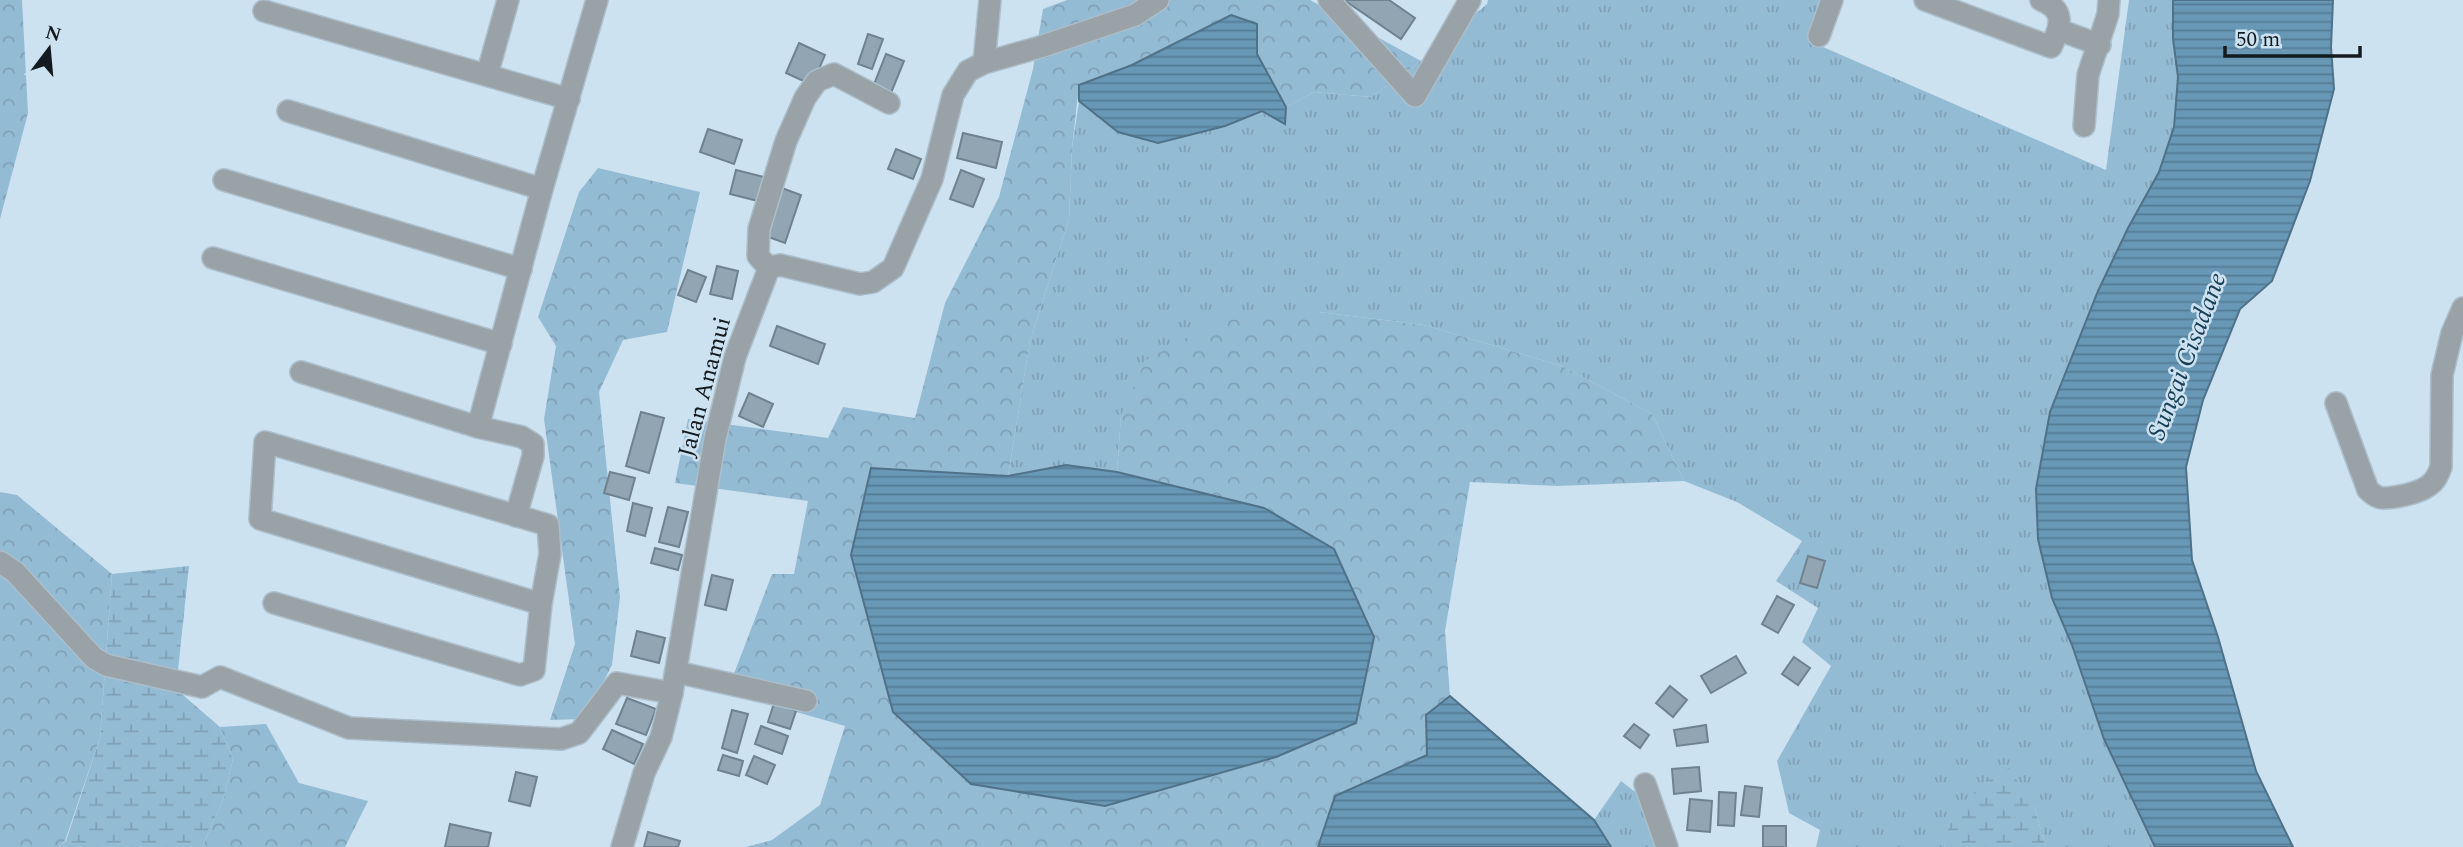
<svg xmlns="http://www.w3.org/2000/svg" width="2463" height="847" font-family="Spectral,serif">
	<defs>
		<pattern id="grass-tufts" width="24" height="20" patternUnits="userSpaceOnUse" patternTransform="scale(1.75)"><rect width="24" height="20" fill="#94bbd4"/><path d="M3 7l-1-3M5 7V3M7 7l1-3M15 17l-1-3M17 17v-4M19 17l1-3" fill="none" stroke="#7fa0b6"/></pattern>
		<pattern id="forest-crowns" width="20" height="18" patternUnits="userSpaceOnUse" patternTransform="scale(1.75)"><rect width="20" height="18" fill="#94bbd4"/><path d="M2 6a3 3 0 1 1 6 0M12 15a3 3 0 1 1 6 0" fill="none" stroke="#7fa0b6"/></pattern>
		<pattern id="wetland-marsh" width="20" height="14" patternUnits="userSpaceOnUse" patternTransform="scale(1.75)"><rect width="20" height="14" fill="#94bbd4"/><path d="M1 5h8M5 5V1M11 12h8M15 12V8" fill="none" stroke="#7fa0b6"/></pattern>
		<pattern id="water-rules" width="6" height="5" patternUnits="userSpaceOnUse" patternTransform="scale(1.75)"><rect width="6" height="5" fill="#6898b6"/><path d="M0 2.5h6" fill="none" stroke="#547b94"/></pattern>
	</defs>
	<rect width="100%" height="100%" fill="#cde2f0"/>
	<g fill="url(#grass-tufts)">
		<path d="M1488 0H1839L1823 47 2106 170 2129 0H2173V39L2178 77 2174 127 2159 172 2128 228 2098 291 2052 598 2072 645 2104 739 2155 847H2046L2034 806 1950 826 1944 847H1816L1820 830 1789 813 1777 761 1831 666 1802 642 1818 608 1776 581 1802 541 1737 502 1684 481 1652 414 1562 366 1424 325 1319 312 1121 415 1117 472 1066 465 1008 476 1030 341 1069 219 1072 148 1079 101 1118 132 1225 126 1262 111 1285 123 1286 107 1314 92 1371 97 1421 61 1487 4Z"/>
		<path d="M1621 781 1660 811 1673 847H1611L1594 820Z"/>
	</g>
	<g fill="url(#forest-crowns)">
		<path d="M0 0H22L28 113 0 219Z"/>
		<path d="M1067 0H1310L1421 61 1371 97 1314 92 1286 107 1257 54V25L1079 85 1072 148 1069 219 1030 341 1008 476 871 468 1105 806 1276 757 1356 723 1264 508 1117 472 1121 415 1146 360 1217 321 1319 312 1424 325 1562 366 1652 414 1684 481 1558 486 1470 482 1445 631 1450 696 1427 715V755L1335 796 1318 847H746L772 840 820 805 845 726 727 692 772 574H794L808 501 675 483 688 419 828 438 843 407 915 418 945 303 999 197 1033 69 1043 9Z"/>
		<path d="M598 168 700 192 667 332 623 340 599 392 620 597 612 665 584 719 550 720 575 644 544 419 556 346 538 317 579 192Z"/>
		<path d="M0 492 17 495 112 574 100 738 65 841 58 847H0Z"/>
		<path d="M266 724 299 783 368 801 345 847H202L223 800 233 759 220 727Z"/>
	</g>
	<g fill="url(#wetland-marsh)">
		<path d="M189 566 176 689 220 727 233 759 223 800 202 847H58L66 841 100 738 112 574Z"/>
		<path d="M2009 768 2034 806 2046 847H1944L1949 826 1980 785Z"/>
	</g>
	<g fill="url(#water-rules)" stroke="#4f7289" stroke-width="2">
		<path d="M2173 0H2333L2331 47 2334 89 2310 181 2272 281 2240 309 2203 400 2186 467 2192 560 2218 637 2256 771 2293 847H2155L2104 739 2072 645 2052 598 2038 539 2036 489 2050 412 2098 291 2128 228 2159 172 2174 127 2178 77 2173 39Z"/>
		<path d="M1231 15 1257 24V54L1286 107 1285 124 1262 111 1225 126 1158 143 1118 132 1079 101V85L1132 65Z"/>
		<path d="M1066 465 1117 472 1264 508 1334 549 1374 637 1356 723 1276 757 1105 806 971 784 893 712 851 555 871 468 1008 476Z"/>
		<path d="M1450 696 1594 820 1611 847H1318L1335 796 1427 755 1426 715Z"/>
	</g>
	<g fill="#92a5b2" stroke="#6f828f" stroke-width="2">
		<path d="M1344 0H1389L1415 18 1401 39Z"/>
		<path d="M868 34 883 39 872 69 858 64Z"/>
		<path d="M799 43 825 55 812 85 786 73Z"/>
		<path d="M886 54 904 61 891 93 873 87Z"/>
		<path d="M708 129 742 140 734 164 700 152Z"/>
		<path d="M963 133 1002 142 996 168 957 158Z"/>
		<path d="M896 149 921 159 913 179 888 169Z"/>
		<path d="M736 170 768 178 762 202 730 194Z"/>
		<path d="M961 170 984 179 973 207 950 199Z"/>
		<path d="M779 187 801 195 785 243 763 235Z"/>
		<path d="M717 266 738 271 732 299 710 294Z"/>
		<path d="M688 270 706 277 696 302 678 295Z"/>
		<path d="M777 326 825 344 818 364 770 346Z"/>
		<path d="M749 393 773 404 763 427 739 416Z"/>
		<path d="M641 412 664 418 649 473 626 466Z"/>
		<path d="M610 472 635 478 629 500 604 493Z"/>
		<path d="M633 503 652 508 645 536 627 531Z"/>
		<path d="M668 507 688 512 679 547 659 542Z"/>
		<path d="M655 548 682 555 678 570 651 563Z"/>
		<path d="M1808 556 1825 561 1817 588 1800 583Z"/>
		<path d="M712 575 733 580 726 610 705 605Z"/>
		<path d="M1777 596 1794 605 1778 633 1762 624Z"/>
		<path d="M637 631 665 638 659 663 631 656Z"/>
		<path d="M1736 656 1746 673 1711 693 1701 676Z"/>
		<path d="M1794 657 1810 668 1798 685 1782 674Z"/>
		<path d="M1670 686 1687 700 1673 717 1656 703Z"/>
		<path d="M627 698 656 709 646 735 616 724Z"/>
		<path d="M774 703 796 711 790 729 768 722Z"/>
		<path d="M732 710 748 714 737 753 722 748Z"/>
		<path d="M1634 724 1649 735 1640 748 1624 736Z"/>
		<path d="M1706 725 1708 742 1677 746 1674 730Z"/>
		<path d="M761 726 788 736 782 754 755 744Z"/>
		<path d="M612 730 643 744 634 764 603 749Z"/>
		<path d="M723 755 743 761 739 776 718 770Z"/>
		<path d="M754 756 775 765 767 784 746 775Z"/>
		<path d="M1699 767 1701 791 1674 794 1672 769Z"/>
		<path d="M516 772 537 777 530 806 509 801Z"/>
		<path d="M1745 786 1762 788 1759 817 1741 815Z"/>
		<path d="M1719 792 1736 793 1734 826 1718 825Z"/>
		<path d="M1690 799 1712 801 1710 832 1687 830Z"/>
		<path d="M450 824 491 833 488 847H445Z"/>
		<rect x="1763" y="826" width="23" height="21"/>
		<path d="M648 832 680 841 678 847H644Z"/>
	</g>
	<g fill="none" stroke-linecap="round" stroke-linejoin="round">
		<defs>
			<g id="minor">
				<path d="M1329 0 1415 96 1470 0"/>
				<path d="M1925 0 2051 47C2061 26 2066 10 2041 0"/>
				<path d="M264 11 569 99"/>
				<path d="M2059 30 2100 45"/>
				<path d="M1819 36 1832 0"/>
				<path d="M984 63 990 0"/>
				<path d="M487 75 508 0"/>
				<path d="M288 111 542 189"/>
				<path d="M2084 126 2088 75 2108 14 2109 0"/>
				<path d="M224 180 521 269"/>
				<path d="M213 258 501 344"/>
				<path d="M769 268 758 256 759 229 786 141 805 98 817 81 834 74 889 103"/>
				<path d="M301 372 478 427 522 437 533 444V456L516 516"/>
				<path d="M2336 403 2368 490C2373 494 2377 498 2383 498 2395 498 2419 493 2428 486 2435 482 2438 475 2441 467L2442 375 2452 333 2463 308"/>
				<path d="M478 427 542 189 597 0"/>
				<path d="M0 562 15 572 94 658 106 665 202 687 220 677 349 728 561 739 579 733 617 683 672 693"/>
				<path d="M274 603 520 675 534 670 541 604 550 554 548 525 265 442 260 519 541 604"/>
				<path d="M676 672 806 701"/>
				<path d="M1645 784 1667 847"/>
				<path d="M622 847 644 773 661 737 672 693 715 439 735 357 769 268 780 265 860 284 873 282 893 268 932 179 953 95 968 71 984 63 1040 47 1135 15 1158 0"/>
			</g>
		</defs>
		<use href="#minor" stroke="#acbecb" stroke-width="24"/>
		<use href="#minor" stroke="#99a2a7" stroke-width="21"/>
	</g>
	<g text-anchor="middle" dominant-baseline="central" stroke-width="5" stroke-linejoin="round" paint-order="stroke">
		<g font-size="24" fill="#141b20" stroke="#cde2f0">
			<text transform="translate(705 387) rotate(-75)">Jalan Anamui</text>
		</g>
		<g font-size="26" font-style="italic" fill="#163e54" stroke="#cde2f0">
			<text transform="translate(2187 356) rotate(-69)">Sungai Cisadane</text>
		</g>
	</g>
	<g transform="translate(49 49) rotate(16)" stroke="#cde2f0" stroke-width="5" paint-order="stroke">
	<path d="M0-5L12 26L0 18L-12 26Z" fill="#141b20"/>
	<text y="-10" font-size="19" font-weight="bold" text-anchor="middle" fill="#141b20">N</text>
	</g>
	<path d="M2225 46v10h135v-10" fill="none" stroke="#141b20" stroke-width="3.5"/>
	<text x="2236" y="46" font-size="21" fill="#141b20" stroke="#cde2f0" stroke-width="5" paint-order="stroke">50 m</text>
</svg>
